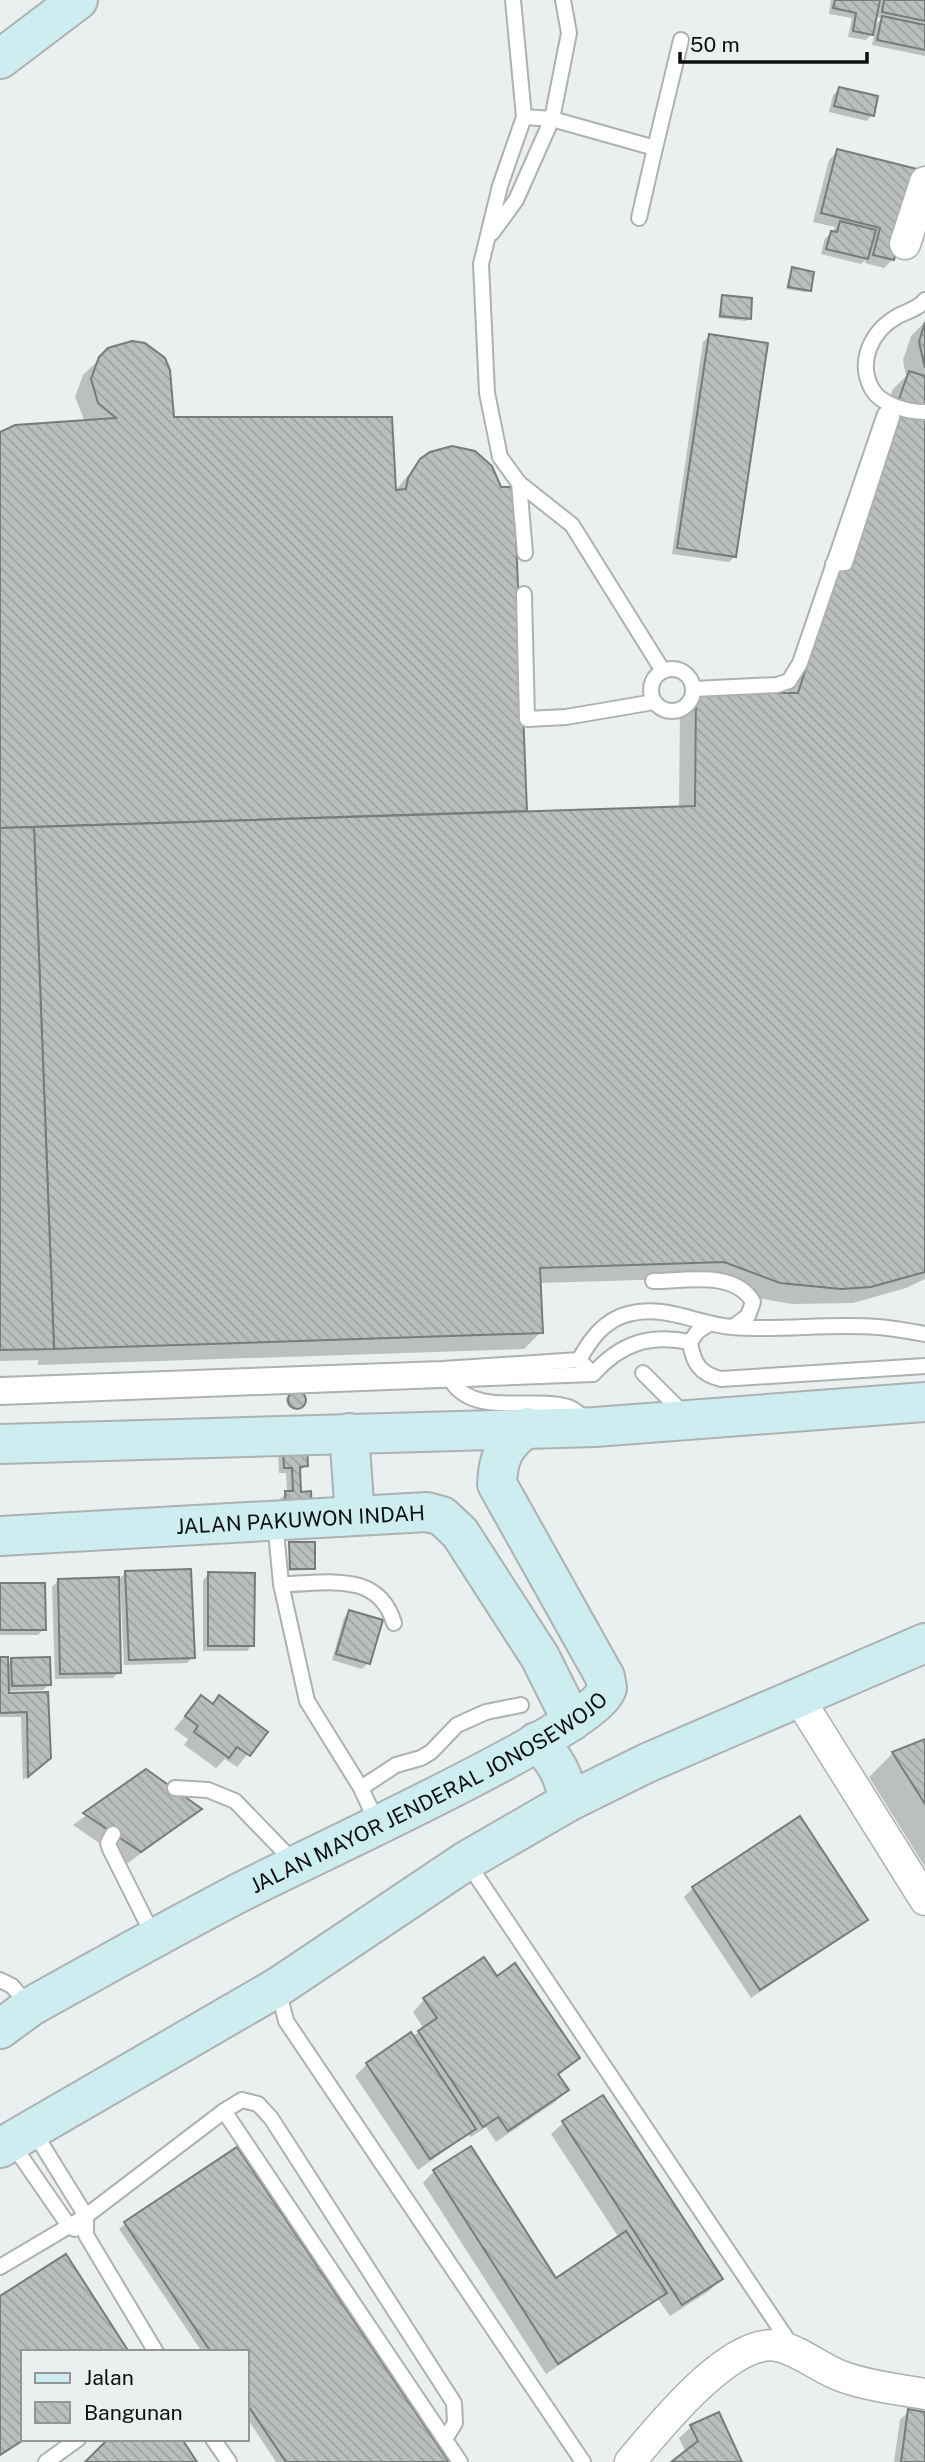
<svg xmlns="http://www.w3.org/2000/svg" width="925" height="2462" font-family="'Public Sans',sans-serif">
	<defs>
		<pattern id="building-back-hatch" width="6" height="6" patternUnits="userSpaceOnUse" patternTransform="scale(1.75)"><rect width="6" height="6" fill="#babfbc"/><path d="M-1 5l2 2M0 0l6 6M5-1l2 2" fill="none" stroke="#9fa3a0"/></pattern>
	</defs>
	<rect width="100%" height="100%" fill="#eaefef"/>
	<g fill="#0003" fill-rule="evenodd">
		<path d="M831 0H925V56L872 45 875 30 866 40 848 37 852 18 829 14ZM875 17 882 18 873 28Z"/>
		<path d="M839 89 872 115 867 121 829 112 833 95Z"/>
		<path d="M838 151 915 171 893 259 884 268 865 263 866 259 861 264 821 254 825 238 833 233 835 227 813 222 829 160Z"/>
		<path d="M792 269 809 290 806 292 786 289Z"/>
		<path d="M722 297 749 319 746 321 718 318Z"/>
		<path d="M925 322V1279L906 1288 853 1303 792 1304 763 1299 706 1278 539 1283 541 1332 524 1349 38 1365V1360L0 1361V434L85 422 75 397 83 375 109 350 173 419 394 492 421 460 500 489H512L525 813 679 808 680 710 697 694 787 695 874 424 884 414 893 389 906 376 903 360 911 336Z"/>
		<path d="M709 336 735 556 729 562 672 554 703 342Z"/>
		<circle cx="295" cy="1400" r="9"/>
		<path d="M278 1452 306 1466 298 1472 299 1493 281 1519 280 1499 287 1493 286 1473H279Z"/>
		<path d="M290 1544 313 1568 311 1570 288 1571Z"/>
		<path d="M126 1573 193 1657 187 1663 124 1665 120 1578Z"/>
		<path d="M209 1574 252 1645 247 1651H203V1580Z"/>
		<path d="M58 1581 119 1672 113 1678 55 1679 52 1587Z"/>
		<path d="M0 1585 44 1629 38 1635H0Z"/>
		<path d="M350 1612 368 1663 362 1669 332 1660 344 1618Z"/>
		<path d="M0 1659 6 1666 12 1660 49 1684 43 1690 7 1691V1695L47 1694 43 1764 23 1780 21 1717H0Z"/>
		<path d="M201 1697 211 1705 219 1698 266 1732 237 1767 225 1759 216 1768 184 1745 188 1739 174 1729Z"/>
		<path d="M925 1741V1867L869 1777 893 1753Z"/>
		<path d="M146 1772 199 1810 128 1863 73 1825Z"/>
		<path d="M693 1888 865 1919 751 1998 684 1897Z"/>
		<path d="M496 1978 578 2058 558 2076 567 2090 555 2102 496 2142 486 2127 471 2137 468 2134 418 2170 355 2076 367 2064 424 2029 413 2012 424 2000Z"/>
		<path d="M603 2097 721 2279 709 2291 670 2316 658 2299 546 2374 423 2183 434 2171 556 2280 619 2238 551 2134 563 2123Z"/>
		<path d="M125 2224 447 2462H276L247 2418V2352H202L119 2229Z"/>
		<path d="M909 2411 925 2413V2462H894L900 2420Z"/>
		<path d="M691 2427 740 2462H674L686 2453 679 2438Z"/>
	</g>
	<g fill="url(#building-back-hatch)" stroke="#777c7a" stroke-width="2">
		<path d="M835 0H880L873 35 853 31 856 13 833 8Z"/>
		<path d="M884 0H925V21L882 12Z"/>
		<path d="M882 16 925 25V50L877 40Z"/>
		<path d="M839 87 878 96 874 116 834 106Z"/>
		<path d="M837 149 917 169 894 260 873 255 880 228 821 213Z"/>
		<path d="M840 221 876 230 868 259 826 249 831 231 837 232Z"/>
		<path d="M792 267 814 272 811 291 788 287Z"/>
		<path d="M722 295 752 298 751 319 720 316Z"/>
		<path d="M925 322V368L919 342Z"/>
		<path d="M709 334 768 343 736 557 677 548Z"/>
		<path d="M132 341 145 343 165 358 170 370 174 417H392L396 490 406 489 408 478 420 459 430 452 452 446 475 451 492 466 501 487H514L527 811 0 828V432L15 425 116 418 98 403 91 379 99 357 108 348Z"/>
		<path d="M909 371 925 376V1272L871 1287 841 1289 780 1283 724 1262 540 1268 543 1333 54 1349 34 827 695 806 696 692 798 693 890 406 896 407Z"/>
		<path d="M34 827 54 1349 0 1350V828Z"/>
		<circle cx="297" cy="1400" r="9"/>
		<path d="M283 1444H307L308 1466 300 1467 301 1492 311 1491 312 1513 286 1514 285 1491H293L292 1468H284Z"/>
		<path d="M289 1542H315V1569H290Z"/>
		<path d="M191 1569 195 1658 129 1660 125 1571Z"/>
		<path d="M208 1572 255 1573 254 1646H208Z"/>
		<path d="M119 1577 121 1673 60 1674 58 1579Z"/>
		<path d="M0 1583H45L46 1630H0Z"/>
		<path d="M349 1610 383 1620 370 1664 336 1654Z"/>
		<path d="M0 1657H8L9 1693 48 1692 51 1758 28 1777 27 1712 0 1713Z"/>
		<path d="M50 1657 51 1685 12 1686 11 1658Z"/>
		<path d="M201 1695 213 1704 219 1695 268 1732 250 1756 237 1747 229 1758 194 1732 198 1726 185 1716Z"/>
		<path d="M925 1739V1804L892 1752Z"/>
		<path d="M146 1769 202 1809 141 1852 83 1813Z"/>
		<path d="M800 1816 868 1920 760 1990 692 1887Z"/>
		<path d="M484 1957 497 1976 515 1963 580 2058 558 2074 569 2090 508 2131 498 2117 483 2127 418 2031 437 2018 423 1998Z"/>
		<path d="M411 2032 476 2129 430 2159 366 2063Z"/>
		<path d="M603 2095 723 2279 682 2305 562 2121Z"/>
		<path d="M471 2146 556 2278 626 2231 667 2293 558 2364 433 2170Z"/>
		<path d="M237 2147 449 2462H286L247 2404V2352H211L124 2222Z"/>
		<path d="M66 2254 129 2352H23L25 2439 0 2455V2296Z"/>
		<path d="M908 2409 925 2412V2462H901Z"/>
		<path d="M719 2412 742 2462H671L698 2441 690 2425Z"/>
		<path d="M108 2439H182L197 2462H85Z"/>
	</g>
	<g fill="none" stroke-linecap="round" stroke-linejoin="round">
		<defs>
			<g id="lane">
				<path d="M513 0 524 117 500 186 481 264 487 393 500 457 519 483 572 525 663 671"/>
				<path d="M524 117 552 119 655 148 681 40"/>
				<path d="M639 218 655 148"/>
				<path d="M492 233 516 200 552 119 569 33 563 0"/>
				<path d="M925 300C918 309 907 311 898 316 871 331 857 362 872 389 881 405 908 412 925 412"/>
				<path d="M519 483 525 553"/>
				<path d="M524 594 527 719 566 717 654 702"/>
				<circle cx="672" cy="690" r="21"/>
				<path d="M693 689 777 685 789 681 800 663 885 414 892 417 845 563 833 564"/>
				<path d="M653 1281C685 1281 735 1270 753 1302L748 1316 733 1327"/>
				<path d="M709 1324 698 1331 690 1342C693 1363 700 1374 721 1379L925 1366"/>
				<path d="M579 1360C590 1340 604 1320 628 1314 665 1304 696 1324 732 1327 780 1331 829 1323 877 1327 893 1328 909 1331 925 1334"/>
				<path d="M643 1373 684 1414"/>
				<path d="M452 1382C476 1417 533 1396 568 1407 575 1409 581 1416 586 1420"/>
				<path d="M0 1385 443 1369 579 1360 593 1374"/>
				<path d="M0 1397 593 1374C621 1343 649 1334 690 1342"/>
				<path d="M275 1521 281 1584 307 1701 361 1788 378 1825"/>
				<path d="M281 1584C327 1584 378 1570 394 1623"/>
				<path d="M175 1788 208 1790 235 1801 295 1863"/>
				<path d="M361 1788 396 1765 421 1758 431 1752 457 1725 486 1712 521 1705"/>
				<path d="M113 1834 108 1843 110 1849 154 1937"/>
				<path d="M467 1862 793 2348"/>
				<path d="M0 1980 12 1986 30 2007"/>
				<path d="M278 1988 286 2021 583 2462"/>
				<path d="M224 2111 460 2462"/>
				<path d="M34 2132 86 2216V2235L156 2352"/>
				<path d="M11 2142 69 2226 75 2229"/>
				<path d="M0 2267 86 2216 224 2111 242 2100 258 2104 271 2118 454 2403 455 2423 445 2439"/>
				<path d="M213 2439 229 2462"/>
				<path d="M46 2462 78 2439"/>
			</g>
			<g id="street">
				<path d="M905 244 925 182"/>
				<path d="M798 1697 925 1900"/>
				<path d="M630 2462C657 2430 731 2336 778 2346 801 2351 819 2368 841 2376 867 2386 897 2389 925 2394"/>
			</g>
			<g id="secondary">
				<path d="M0 59 78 0"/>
				<path d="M349 1433 355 1516"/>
				<path d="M0 1444 595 1427 925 1402"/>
				<path id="s1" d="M0 1536 427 1512 442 1516 460 1533 540 1657 572 1721"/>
				<path d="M536 1742C555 1758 565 1776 568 1802"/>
				<path id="s2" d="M0 2029 30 2007C98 1969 166 1931 235 1895 288 1866 596 1729 607 1688L605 1677 497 1484C498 1456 505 1444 527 1427"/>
				<path d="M0 2148 278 1987 466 1861 568 1802 647 1763 925 1643"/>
			</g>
		</defs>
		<use href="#lane" stroke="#adb2b1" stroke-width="18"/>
		<use href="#street" stroke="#adb2b1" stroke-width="33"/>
		<use href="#secondary" stroke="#adb2b1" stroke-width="42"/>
		<use href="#lane" stroke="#fff" stroke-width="14"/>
		<use href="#street" stroke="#fff" stroke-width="30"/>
		<use href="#secondary" stroke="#cdedf1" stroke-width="38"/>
	</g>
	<g text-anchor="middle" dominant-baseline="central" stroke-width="5" stroke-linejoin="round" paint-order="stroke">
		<g font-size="21" fill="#0e100f" stroke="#eaefef">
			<text stroke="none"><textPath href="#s1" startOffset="301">JALAN PAKUWON INDAH</textPath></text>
			<text stroke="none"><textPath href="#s2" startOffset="490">JALAN MAYOR JENDERAL JONOSEWOJO</textPath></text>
		</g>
	</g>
	<rect x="21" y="2350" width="228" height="91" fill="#eaefef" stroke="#929695" stroke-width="2"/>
	<rect x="35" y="2373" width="35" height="10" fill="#cdedf1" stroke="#929695" stroke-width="2"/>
	<text x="84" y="2385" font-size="21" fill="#0e100f">Jalan</text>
	<rect x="35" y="2402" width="35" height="21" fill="url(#building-back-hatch)" stroke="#929695" stroke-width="2"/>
	<text x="84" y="2420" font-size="21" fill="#0e100f">Bangunan</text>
	<path d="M680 52v10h187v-10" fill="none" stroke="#0e100f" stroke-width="3.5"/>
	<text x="690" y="52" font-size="21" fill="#0e100f" stroke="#eaefef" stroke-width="5" paint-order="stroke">50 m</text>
</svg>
